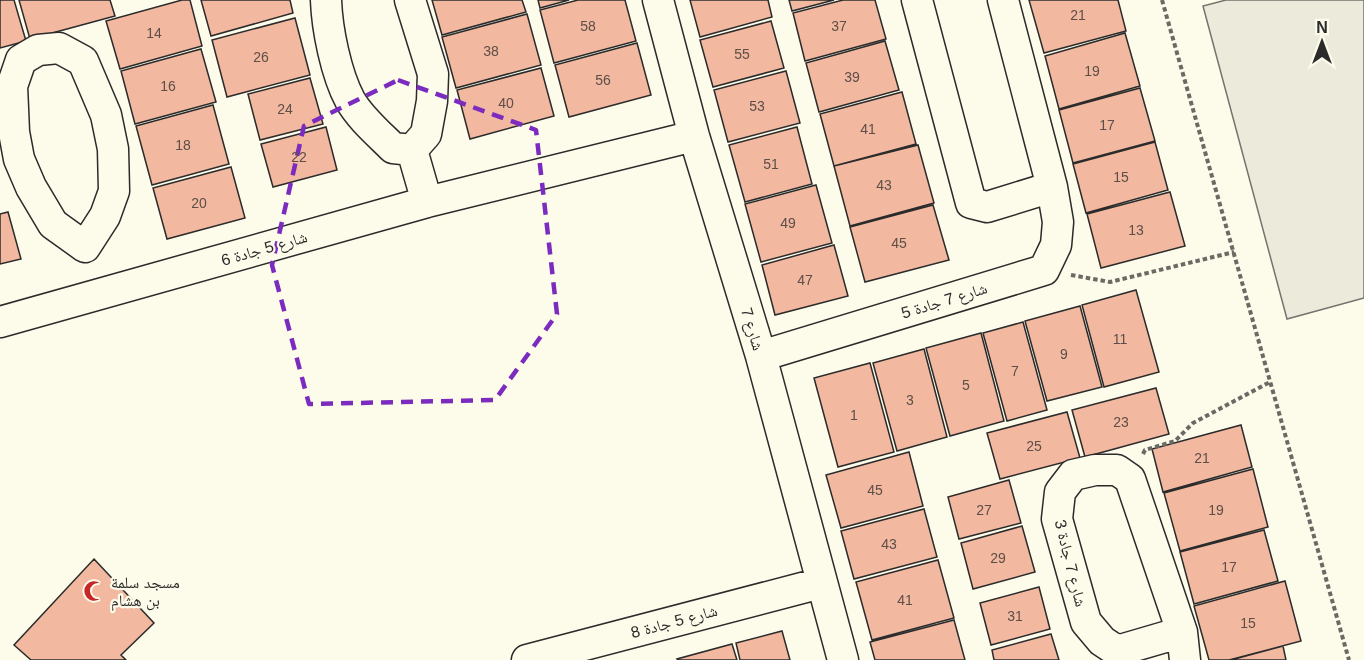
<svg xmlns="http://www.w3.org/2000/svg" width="1364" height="660" font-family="Arial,'Noto Naskh Arabic',sans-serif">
  <rect width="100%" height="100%" fill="#fdfbea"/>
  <path fill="#ecebdb" stroke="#74746e" stroke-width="1.5" d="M1226,0H1364V298L1287,319L1203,6Z"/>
  <path fill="#f2b8a0" stroke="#2b2b2b" stroke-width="1.5" d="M0,0H14L26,41L0,48Z
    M19,0H110L115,16L30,39Z
    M182,0H190L202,46L120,69L106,21Z
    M201,0H290L293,13L211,36Z
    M432,0H522L526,12L442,35Z
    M538,0H569L540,8Z
    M578,0H625L636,41L554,63L540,10Z
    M690,0H768L772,17L700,37Z
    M789,0H834L792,11Z
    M843,0H875L886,39L805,61L793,13Z
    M1029,0H1118L1126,31L1044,53Z
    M527,14L541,65L456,88L442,37Z
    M295,18L310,75L227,97L212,40Z
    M771,21L784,68L713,87L700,40Z
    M1125,33L1140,86L1059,109L1045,56Z
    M885,41L899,90L819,112L806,63Z
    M637,43L651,95L569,117L555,65Z
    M201,49L216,102L135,124L121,71Z
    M541,68L554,116L470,139L457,90Z
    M786,71L800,123L728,142L714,90Z
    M310,78L323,124L260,140L248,94Z
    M1140,88L1155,141L1073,163L1059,110Z
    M902,92L916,144L834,166L820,114Z
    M213,105L229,164L152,185L136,126Z
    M326,127L337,170L273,187L261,144Z
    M797,127L812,184L745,202L729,145Z
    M1155,142L1168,190L1086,213L1073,164Z
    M918,145L934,203L850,226L834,166Z
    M231,167L245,218L167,239L153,188Z
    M816,185L832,243L761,262L745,204Z
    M1170,192L1185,246L1101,268L1087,214Z
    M933,205L949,260L865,282L850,227Z
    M8,212L21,259L0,264V214Z
    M834,245L848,296L775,315L762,265Z
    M1136,290L1159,372L1104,387L1082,305Z
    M1080,306L1102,387L1047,401L1025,321Z
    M1023,322L1047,410L1007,421L983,333Z
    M981,333L1004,421L950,436L926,348Z
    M924,349L947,437L897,451L873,363Z
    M870,363L894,452L838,467L814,378Z
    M1156,388L1169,434L1085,457L1072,410Z
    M1067,412L1080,458L1000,479L987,433Z
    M1241,425L1252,467L1163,492L1152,449Z
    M909,452L923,506L841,528L826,475Z
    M1253,469L1268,527L1180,551L1164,493Z
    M1009,480L1021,523L959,539L948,497Z
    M924,509L937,557L854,579L841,531Z
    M1022,526L1035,572L973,589L961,543Z
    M1264,530L1278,581L1194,604L1180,552Z
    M94,559L154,623L121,655L126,660H31L14,645Z
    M938,560L954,618L872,640L856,582Z
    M1285,581L1301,641L1229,660H1209L1194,606Z
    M1039,587L1050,629L991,645L980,603Z
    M954,620L965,660H875L870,642Z
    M782,631L790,660H740L736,643Z
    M1051,634L1059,660H994L992,650Z
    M732,644L737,660H678L677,659Z
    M1283,646L1286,660H1231Z"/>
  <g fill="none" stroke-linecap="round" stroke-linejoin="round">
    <g stroke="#2b2b2b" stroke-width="33">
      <path id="minor" d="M326,0C327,29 336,74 350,100C360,118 379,134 393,148L412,150L426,134L432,101L433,74L410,0
        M658,0L694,136L761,356L843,660
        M917,0L971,203L987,207L1052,187
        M59,48L83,61L106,115L113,149L114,191L105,216L85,247L53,224L31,187L19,159L14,132L12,86L21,60L38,50Z
        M412,150L427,202
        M0,322L427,202L694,136
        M761,356L1044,270L1056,245L1058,222L1052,187L1003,0
        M1182,632L1117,651L1102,641L1086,622L1057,519L1060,492L1073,475L1095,470H1117L1130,479L1182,632L1185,660
        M527,660L821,583"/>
    </g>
    <path stroke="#6a6964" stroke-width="4" stroke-dasharray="4.5 3" stroke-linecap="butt" d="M1162,0L1349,660
      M1071,275L1110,282L1234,252
      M1143,454L1145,450L1175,441L1193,423L1270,382"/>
    <use href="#minor" stroke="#fdfbea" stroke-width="30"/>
  </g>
  <path fill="none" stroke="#7b2cbf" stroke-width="4.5" stroke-dasharray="12 8" stroke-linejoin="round" d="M398,80L536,130L557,314L495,400L309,404L272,265L304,126Z"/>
  <defs>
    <g id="mosque-bare" transform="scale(1.62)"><path d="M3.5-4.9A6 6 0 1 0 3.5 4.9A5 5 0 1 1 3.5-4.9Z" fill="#c62828" stroke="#fdfbea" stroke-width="2.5" paint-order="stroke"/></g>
  </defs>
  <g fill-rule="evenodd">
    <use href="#mosque-bare" x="94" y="591"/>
  </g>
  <g text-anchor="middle" stroke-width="4.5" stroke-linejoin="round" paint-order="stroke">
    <g font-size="14" fill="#5d4e48">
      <text x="1078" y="20">21</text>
      <text x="588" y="31">58</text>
      <text x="839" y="31">37</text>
      <text x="154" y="38">14</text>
      <text x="491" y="56">38</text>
      <text x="742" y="59">55</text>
      <text x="261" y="62">26</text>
      <text x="1092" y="76">19</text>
      <text x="852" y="82">39</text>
      <text x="603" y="85">56</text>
      <text x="168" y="91">16</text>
      <text x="506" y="108">40</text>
      <text x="757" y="111">53</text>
      <text x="285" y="114">24</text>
      <text x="1107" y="130">17</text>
      <text x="868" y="134">41</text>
      <text x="183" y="150">18</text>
      <text x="299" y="162">22</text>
      <text x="771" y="169">51</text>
      <text x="1121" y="182">15</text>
      <text x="884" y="190">43</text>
      <text x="199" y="208">20</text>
      <text x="788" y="228">49</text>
      <text x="1136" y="235">13</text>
      <text x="899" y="248">45</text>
      <text x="805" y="285">47</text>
      <text x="1120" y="344">11</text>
      <text x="1064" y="359">9</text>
      <text x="1015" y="376">7</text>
      <text x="966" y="390">5</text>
      <text x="910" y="405">3</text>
      <text x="854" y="420">1</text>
      <text x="1121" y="427">23</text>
      <text x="1034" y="451">25</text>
      <text x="1202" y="463">21</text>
      <text x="875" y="495">45</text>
      <text x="984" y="515">27</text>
      <text x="1216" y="515">19</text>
      <text x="889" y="549">43</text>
      <text x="998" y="563">29</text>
      <text x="1229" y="572">17</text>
      <text x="905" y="605">41</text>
      <text x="1015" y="621">31</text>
      <text x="1248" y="628">15</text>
    </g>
    <g font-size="16" fill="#2b2b2b" stroke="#fdfbea">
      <text transform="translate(264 248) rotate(-16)" y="6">شارع 5 جادة 6</text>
      <text transform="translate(944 300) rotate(-17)" y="6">شارع 7 جادة 5</text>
      <text transform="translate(753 329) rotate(73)" y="6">شارع 7</text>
      <text transform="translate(1071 563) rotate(76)" y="6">شارع 7 جادة 3</text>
      <text transform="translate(674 621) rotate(-15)" y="6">شارع 5 جادة 8</text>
    </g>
    <g font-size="16" fill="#2b2b2b" stroke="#fdfbea" text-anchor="start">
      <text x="111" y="588">مسجد سلمة<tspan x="111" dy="18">بن هشام</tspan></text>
    </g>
  </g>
  <g transform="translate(1322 42)" stroke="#fdfbea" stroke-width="4.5" paint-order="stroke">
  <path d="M0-4.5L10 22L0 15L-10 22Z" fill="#2b2b2b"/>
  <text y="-9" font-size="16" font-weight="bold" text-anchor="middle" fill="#2b2b2b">N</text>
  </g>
</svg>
